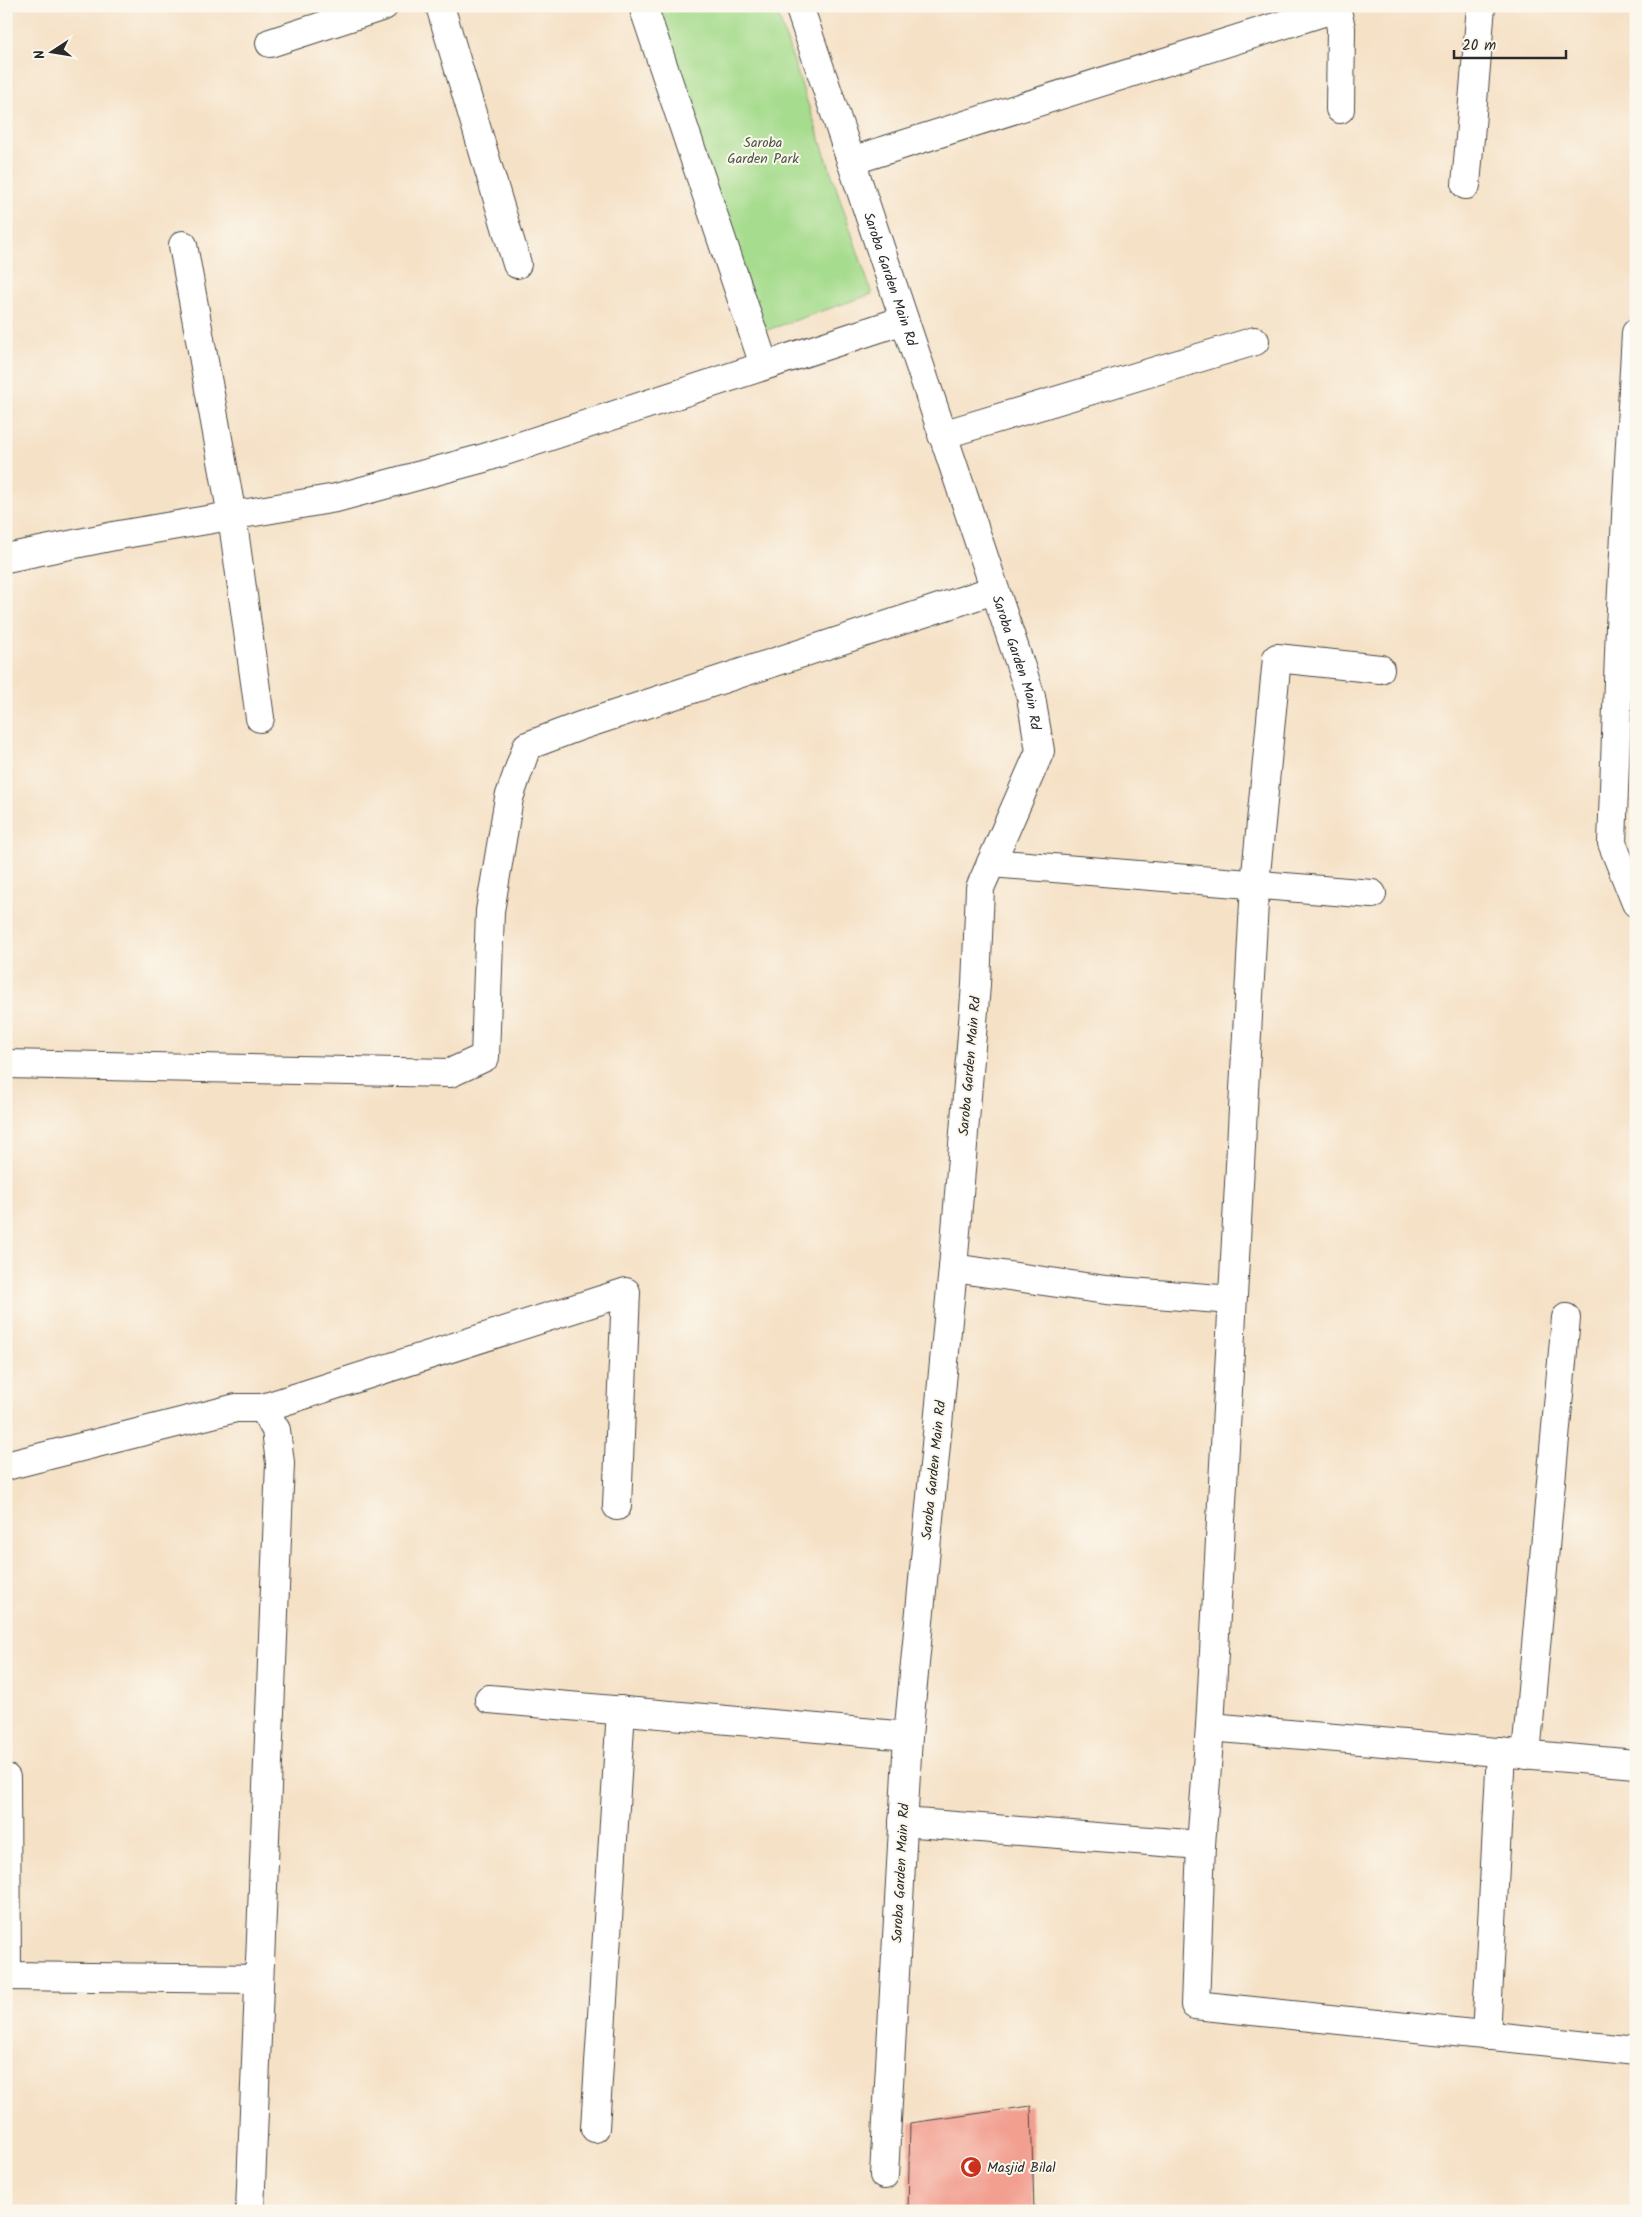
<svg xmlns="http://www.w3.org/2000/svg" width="1642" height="2217" font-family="Kalam,sans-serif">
  <rect width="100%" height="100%" fill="#fbf7ec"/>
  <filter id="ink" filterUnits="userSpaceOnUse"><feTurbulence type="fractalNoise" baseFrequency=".02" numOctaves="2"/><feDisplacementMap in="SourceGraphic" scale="10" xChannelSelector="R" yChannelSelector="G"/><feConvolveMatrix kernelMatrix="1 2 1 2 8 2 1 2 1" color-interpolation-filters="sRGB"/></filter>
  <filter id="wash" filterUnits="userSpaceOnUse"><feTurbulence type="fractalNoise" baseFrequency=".0096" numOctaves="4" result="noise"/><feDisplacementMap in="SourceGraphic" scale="20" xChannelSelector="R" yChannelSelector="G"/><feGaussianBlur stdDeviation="1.12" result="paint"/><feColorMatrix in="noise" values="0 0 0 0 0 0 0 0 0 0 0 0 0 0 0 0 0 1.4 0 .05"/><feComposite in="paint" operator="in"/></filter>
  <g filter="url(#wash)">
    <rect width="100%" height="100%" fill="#f5e1c6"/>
    <path fill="#a6dc8d" stroke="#68845c" d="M654,6H775L872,294L764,331Z"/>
    <g id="blocks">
      <path fill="#f29f90" d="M1031,2106L1034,2211H908L910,2123Z"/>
    </g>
  </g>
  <g filter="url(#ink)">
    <use href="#blocks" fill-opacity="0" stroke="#494642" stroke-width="1"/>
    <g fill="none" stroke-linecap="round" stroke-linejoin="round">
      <g stroke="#494642" stroke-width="30">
        <g id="minor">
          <path d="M440,6L517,264"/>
          <path d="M643,6L764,365"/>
          <path id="s1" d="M799,6L1031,697L1040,751L980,888L976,985L953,1268L908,1736L884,2175"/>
          <path d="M1336,6L1341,28L1340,109"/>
          <path d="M270,43L384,6"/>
          <path d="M851,161L1336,8"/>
          <path d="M1466,185L1481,6"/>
          <path d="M183,245L232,516L260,718"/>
          <path d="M942,435L1255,341"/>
          <path d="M6,558L119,535L336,498L484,458L904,320"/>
          <path d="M1380,669L1277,658L1255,884L1210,1727L1201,1845L1195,2005L1636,2051"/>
          <path d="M991,863L1372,894"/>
          <path d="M6,1064L450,1073L485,1057L490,911L509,798L527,746L580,726L994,590"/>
          <path d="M953,1268L1106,1290L1232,1300"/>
          <path d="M6,1466L236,1408H263L626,1292L617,1506"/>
          <path d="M489,1699L908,1736"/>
          <path d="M1210,1727L1636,1764"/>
          <path d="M1526,1755L1566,1318"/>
          <path d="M6,1778L7,1976"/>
          <path d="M903,1822L1201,1845"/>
          <path d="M6,1976L259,1979"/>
          <path d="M1486,2036L1501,1752"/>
          <path d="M595,2128L621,1710"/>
          <path d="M250,2211L280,1463L276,1430L263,1408"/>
        </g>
      </g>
      <g stroke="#494642" stroke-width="30">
        <path id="major" d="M1636,333L1620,627L1612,843L1636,903"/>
      </g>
      <use href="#minor" stroke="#fff" stroke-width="28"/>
      <use href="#major" stroke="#fff" stroke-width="28"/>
    </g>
  </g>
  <defs>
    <g id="mosque-disc" transform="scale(1.125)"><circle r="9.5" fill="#c8321e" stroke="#fbf7ec"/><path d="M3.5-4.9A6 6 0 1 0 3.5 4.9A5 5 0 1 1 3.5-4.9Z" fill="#fff"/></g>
  </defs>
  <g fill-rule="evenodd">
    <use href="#mosque-disc" x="971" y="2167"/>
  </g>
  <g text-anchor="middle" stroke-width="4" stroke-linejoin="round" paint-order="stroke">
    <g font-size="14" fill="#4a5744" stroke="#fbf7ec">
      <text x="763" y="147">Saroba<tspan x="763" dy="16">Garden Park</tspan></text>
    </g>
    <g font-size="14" fill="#2b2b2b" stroke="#fbf7ec">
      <text dy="5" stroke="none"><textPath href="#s1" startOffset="288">Saroba Garden Main Rd</textPath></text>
      <text dy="5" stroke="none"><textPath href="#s1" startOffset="692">Saroba Garden Main Rd</textPath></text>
      <text transform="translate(969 1066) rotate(-85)" y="5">Saroba Garden Main Rd</text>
      <text transform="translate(933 1470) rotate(-84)" y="5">Saroba Garden Main Rd</text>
      <text transform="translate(900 1873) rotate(-87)" y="5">Saroba Garden Main Rd</text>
    </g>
    <g font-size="14" fill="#2b2b2b" stroke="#fbf7ec" text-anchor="start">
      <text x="987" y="2172">Masjid Bilal</text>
    </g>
  </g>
  <rect width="1642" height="2217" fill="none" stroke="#fbf7ec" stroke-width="25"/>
  <g transform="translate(52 52) rotate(258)" stroke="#fbf7ec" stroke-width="4" paint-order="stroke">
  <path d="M0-4L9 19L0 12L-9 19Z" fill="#2b2b2b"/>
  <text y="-8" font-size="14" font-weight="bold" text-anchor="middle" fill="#2b2b2b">N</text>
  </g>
  <path d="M1454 50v8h112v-8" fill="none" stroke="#2b2b2b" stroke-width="2.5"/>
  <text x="1462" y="50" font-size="15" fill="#2b2b2b" stroke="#fbf7ec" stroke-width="4" paint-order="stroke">20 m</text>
</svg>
